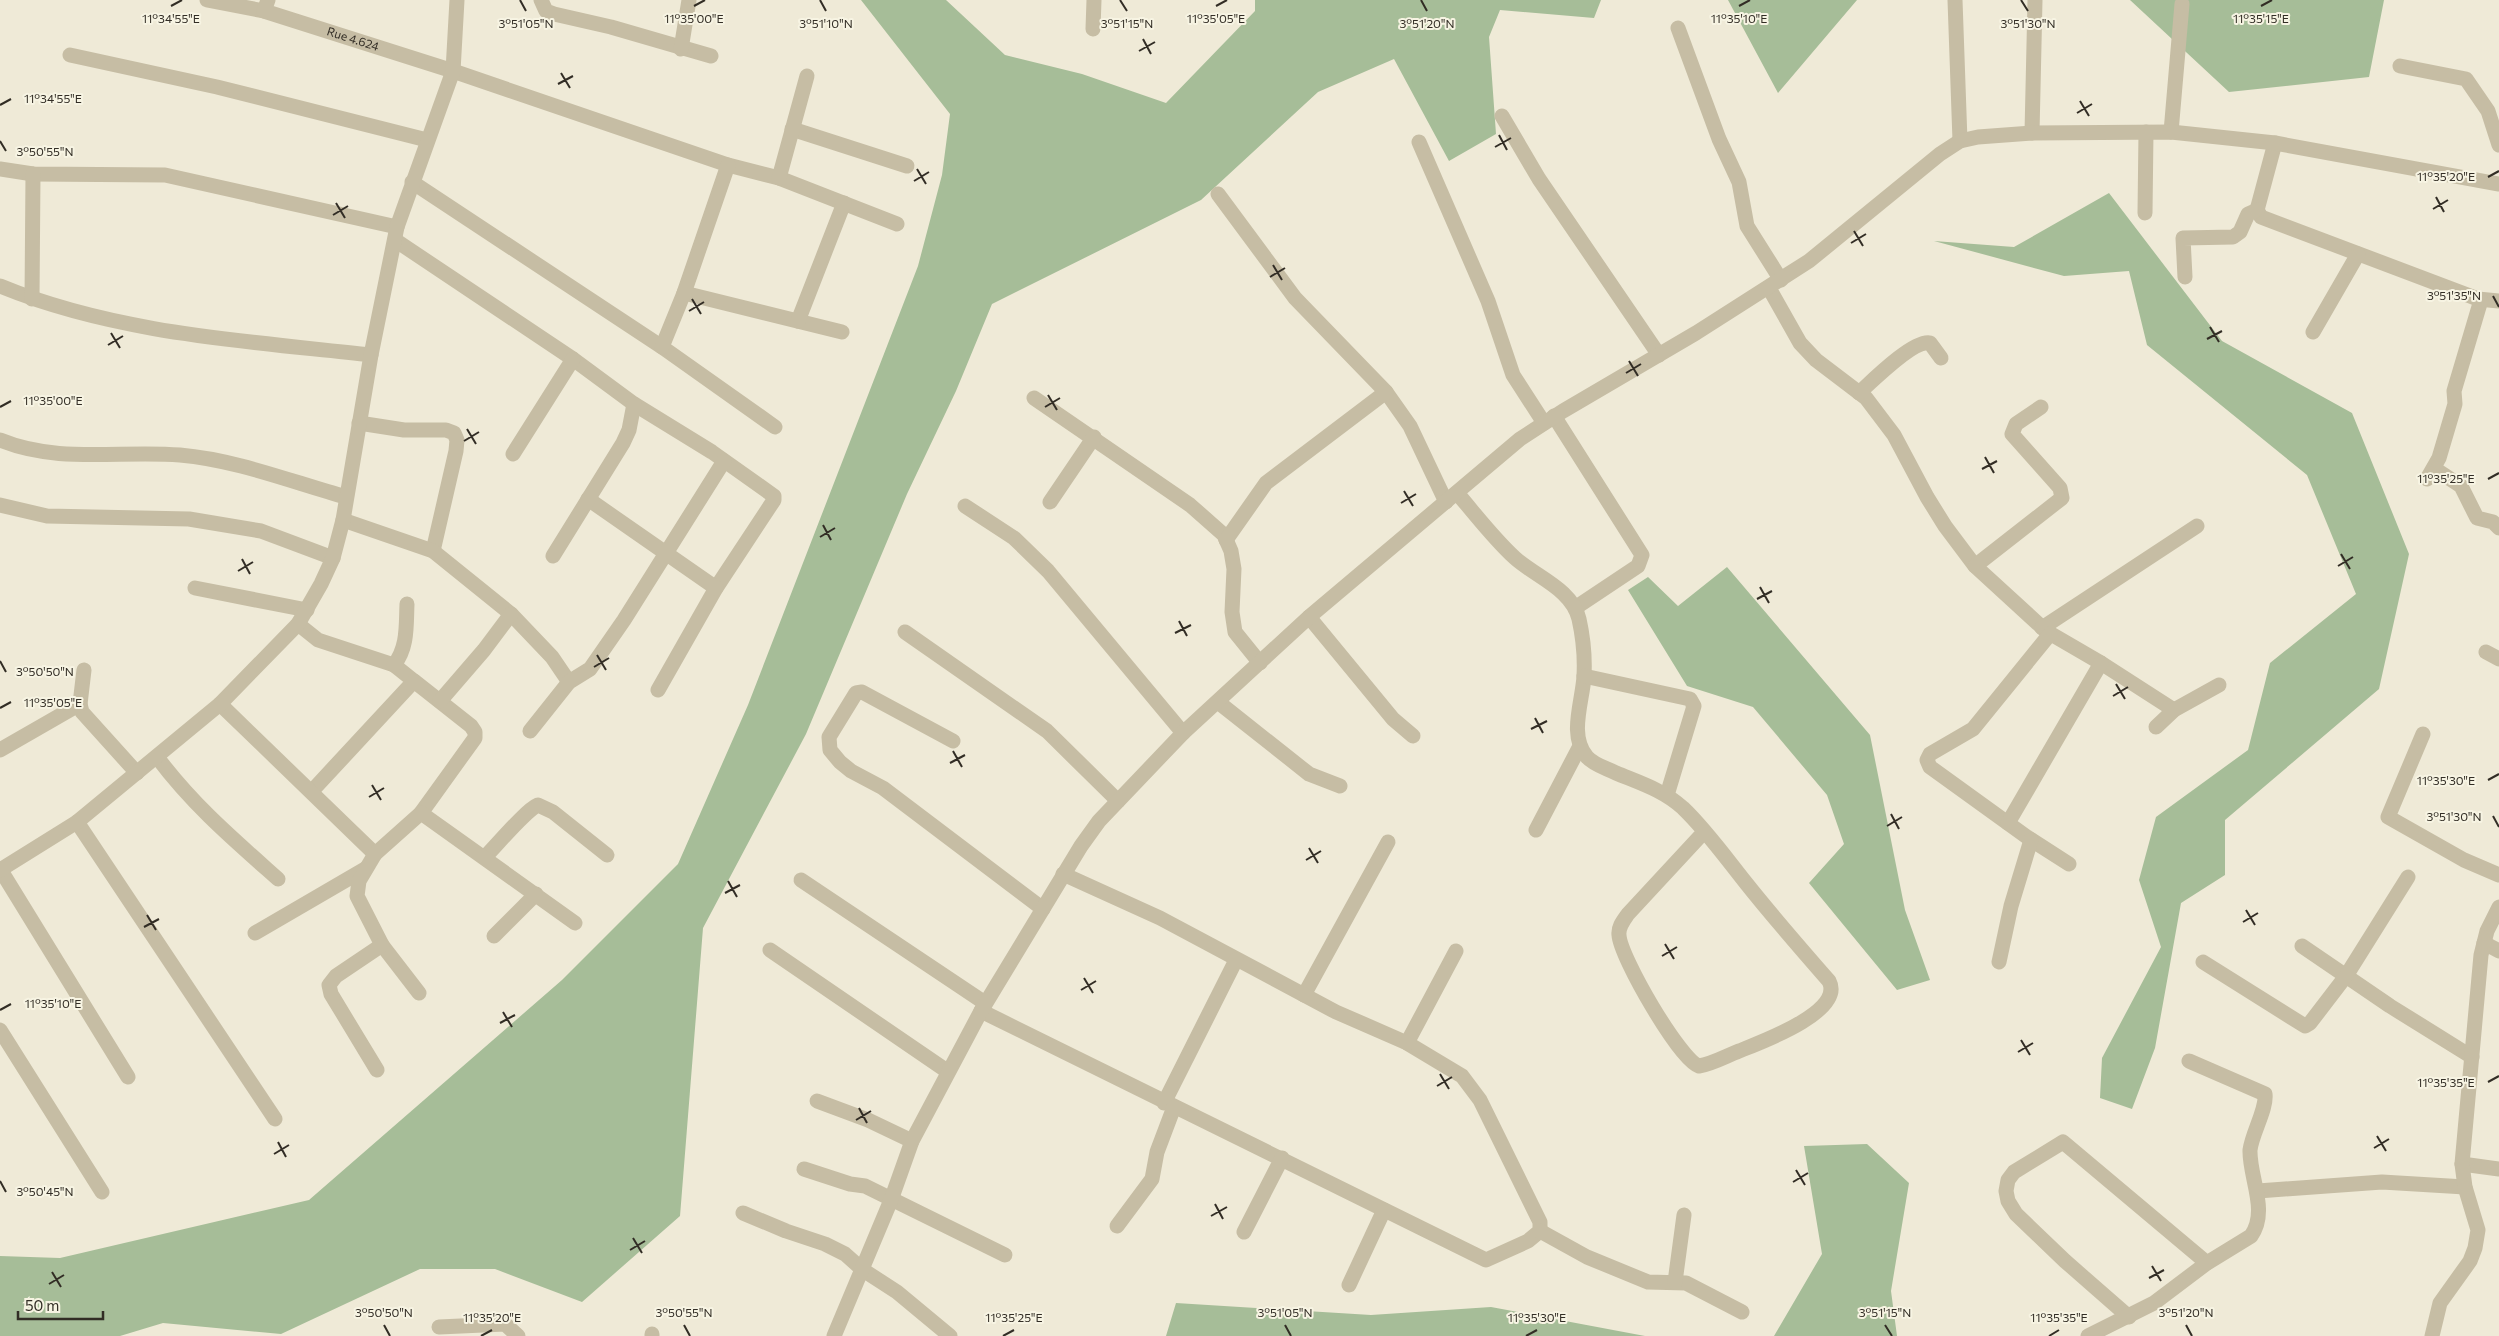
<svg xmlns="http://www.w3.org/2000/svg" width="2499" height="1336" font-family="Commissioner,sans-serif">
  <rect width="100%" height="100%" fill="#efead7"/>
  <path fill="#a6bd98" d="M861,0H946L1005,55L1082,74L1166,103L1255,11V0H1601L1594,18L1500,10L1489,37L1496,134L1449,161L1394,59L1318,92L1201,200L992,304L956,391L907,494L806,734L703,928L680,1216L582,1302L495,1269H420L281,1334L163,1323L120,1336H0V1256L60,1258L309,1200L562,980L678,864L748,705L918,266L942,175L950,114Z
    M1728,0H1857L1778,93Z
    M2130,0H2384L2369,77L2229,92Z
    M2109,193L2222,341L2352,413L2409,554L2379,689L2225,820V875L2181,903L2155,1048L2132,1109L2100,1098L2102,1058L2161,947L2139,880L2156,817L2248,750L2270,663L2356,594L2307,475L2147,345L2129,271L2064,276L1934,241L2014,247Z
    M1727,567L1870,735L1905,910L1930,980L1897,990L1809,883L1844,844L1827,795L1753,707L1687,686L1628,590L1648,577L1678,606Z
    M1867,1144L1909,1183L1891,1291L1897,1336H1774L1822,1254L1804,1146Z
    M1176,1303L1371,1315L1491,1307L1645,1336H1166Z"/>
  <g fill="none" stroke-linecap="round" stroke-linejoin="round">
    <g stroke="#c6bda4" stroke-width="15">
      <path d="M207,0L264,11"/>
      <path id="s1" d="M268,0L264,11L453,71L728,165L779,178L897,224"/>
      <path d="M541,0L546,11L554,14L611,27L711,56"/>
      <path d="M1955,0L1960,141"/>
      <path d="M1678,28L1719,139L1739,182L1747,226L1781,280"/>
      <path d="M1093,29L1094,0"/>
      <path d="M681,49L689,0"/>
      <path d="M70,55L217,87L427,140"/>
      <path d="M2400,66L2466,79L2488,111L2499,145"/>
      <path d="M1502,116L1539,179L1659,355"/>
      <path d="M792,129L907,166"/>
      <path d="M2171,132L2182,4"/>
      <path d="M2032,133L2035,0"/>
      <path d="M1419,142L1488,301L1513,375L1544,423"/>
      <path d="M2275,143L2257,210L2261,217L2478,299L2499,301"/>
      <path d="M0,169L33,174L165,175L397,227"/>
      <path d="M779,178L807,76"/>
      <path d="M412,182L662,347L775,427"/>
      <path d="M1218,194L1295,298L1386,392L1410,426L1446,502"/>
      <path d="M2145,213L2146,132"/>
      <path d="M395,240L573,359L634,404L712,452L774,496V500L716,588L658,690"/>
      <path d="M2185,277L2183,238L2233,237L2240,232L2248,214L2257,210"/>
      <path d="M0,286C116,334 247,341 371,355"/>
      <path d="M1769,288L1800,343L1816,360L1866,398L1894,435L1927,497L1945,526L1975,566L2046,631L2101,663L2174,710"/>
      <path d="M684,293L842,332"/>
      <path d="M32,299L33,174"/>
      <path d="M798,321L844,203"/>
      <path d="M2313,332L2358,254"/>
      <path d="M662,347L684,293L728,165"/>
      <path d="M1859,393C1871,382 1914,339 1930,343L1941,358"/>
      <path d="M1034,398L1190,505L1224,535L1231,551L1234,569L1232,612L1235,632L1260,663"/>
      <path d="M1554,416L1642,555L1638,566L1575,608"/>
      <path d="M359,423L404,430H446L454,433L457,440L456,451L433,551"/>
      <path d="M0,440C58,464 120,450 180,455C237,460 292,482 346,497"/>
      <path d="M513,454L573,359"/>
      <path d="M2435,469L2461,486L2477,518L2493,522L2499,528"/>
      <path d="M2427,479L2439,458L2455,404L2454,391L2481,300"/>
      <path d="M1457,493C1476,515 1494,539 1515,558C1536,577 1572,589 1579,619C1583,637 1585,657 1584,676C1583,700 1568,736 1587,757C1594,765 1606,768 1616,773C1640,783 1663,790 1683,808C1706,830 1726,858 1746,883C1773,917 1801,949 1829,981C1845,1012 1759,1043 1739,1051C1726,1056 1712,1064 1699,1066C1680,1060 1620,957 1619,935C1618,927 1623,921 1628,914L1704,832"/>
      <path d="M588,499L716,588"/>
      <path d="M1050,502L1094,437"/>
      <path d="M0,505L47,516L189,519L261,531L333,558"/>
      <path d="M965,506L1014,538L1048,571L1183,733"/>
      <path d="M343,520L433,551L511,614L552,657L569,682"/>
      <path d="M1226,540L1266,483L1386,392"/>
      <path d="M553,556L623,443L629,430L634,404"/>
      <path d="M1975,566L2062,498L2060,488L2012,434L2016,424L2041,407"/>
      <path d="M195,588L307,610"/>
      <path d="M1309,617L1393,719L1413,736"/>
      <path d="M298,624L318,640L394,665L414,681L312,791"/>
      <path d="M2042,628L2197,526"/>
      <path d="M905,632L1047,731L1118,801"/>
      <path d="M2050,634L1973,729L1930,754L1927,760L1930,767L2027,837L2069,864"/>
      <path d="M2486,652L2499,659"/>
      <path d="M394,665C408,647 406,626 407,604"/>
      <path d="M84,670L80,704L82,712L137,773"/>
      <path d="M1584,676L1690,699L1694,706L1667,795"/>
      <path d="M414,681L471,726L475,732V738L421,813"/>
      <path d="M440,701L484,650L511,614"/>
      <path d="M1218,702L1309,774L1340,786"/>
      <path d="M220,704L375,854"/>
      <path d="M2156,727L2174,710L2219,685"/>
      <path d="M530,731L569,682L590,669L624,620L724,461"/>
      <path d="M2423,734L2388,817L2464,860L2499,875"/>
      <path d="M953,741L862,692L856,693L829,737L830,750L840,762L851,771L883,788L1043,909"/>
      <path d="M0,750L80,704"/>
      <path d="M157,757C193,805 233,839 278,879"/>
      <path d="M77,822L275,1119"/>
      <path d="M2008,823L2101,663"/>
      <path d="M1536,830L1580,746"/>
      <path d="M485,857C497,845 526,810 538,805L553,812L607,855"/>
      <path d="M0,869L128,1077"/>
      <path d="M0,870L77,822L220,704L298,624L321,584L333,558L343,520L371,355L397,227L453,71L457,0"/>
      <path d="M801,880L985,1003"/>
      <path d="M255,933L365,869"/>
      <path d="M494,936L536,894"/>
      <path d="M2484,943L2499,951"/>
      <path d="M2302,946L2390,1006L2472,1057"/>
      <path d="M770,950L947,1071"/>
      <path d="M1999,962L2011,906L2031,840"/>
      <path d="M2203,962L2305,1026L2310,1023L2346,976L2408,877"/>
      <path d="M419,993L382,945L357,896L359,881L375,854L421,813L575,923"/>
      <path d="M1304,995L1388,842"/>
      <path d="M981,1011L1486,1260L1528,1241L1540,1231V1222L1480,1100L1462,1076L1407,1043L1336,1012L1160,918L1063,874"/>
      <path d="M0,1030L102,1192"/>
      <path d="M1407,1043L1456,951"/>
      <path d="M377,1070L331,994L329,985L336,976L382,945"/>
      <path d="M817,1101L868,1120L912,1141"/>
      <path d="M1164,1103L1236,960"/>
      <path d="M2462,1164L2499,1169"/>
      <path d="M804,1169L850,1184L865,1186L1005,1255"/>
      <path d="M2258,1191L2382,1182L2465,1187"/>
      <path d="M743,1213L786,1231L825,1244L845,1254L863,1270L897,1292L950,1336"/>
      <path d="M1117,1226L1152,1179L1157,1152L1174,1107"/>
      <path d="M1540,1231L1587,1257L1648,1282L1686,1283L1742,1312"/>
      <path d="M1244,1232L1282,1158"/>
      <path d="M1675,1282L1684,1215"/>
      <path d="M1349,1285L1384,1210"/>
      <path d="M2129,1317L2065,1261L2016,1214L2008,1201L2006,1191L2008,1180L2014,1172L2063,1142L2207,1263"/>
      <path d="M439,1327L505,1324L518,1336"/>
      <path d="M652,1334V1336"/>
      <path d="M834,1336L891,1200L912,1141L981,1011L1081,846L1099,821L1183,733L1309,617L1520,439L1563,411L1696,333L1809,261L1940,154L1960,141L1978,137L2032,133L2171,132L2275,143L2499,184"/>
      <path d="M2088,1336L2154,1303L2207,1263L2251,1236C2269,1211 2249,1177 2250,1150C2252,1133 2267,1109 2265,1094L2189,1061"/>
      <path d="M2432,1336L2440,1303L2470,1261L2475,1248L2478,1230L2465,1187L2462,1164L2481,955L2487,931L2499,907"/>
    </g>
  </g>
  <path fill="none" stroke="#322d25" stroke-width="2" d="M520,0L526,11M820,0L826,11M1120,0L1127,11M1421,0L1427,11M2021,0L2028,11M171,6L182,0M694,6L705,0M1216,6L1227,0M1739,6L1750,0M2261,6L2272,0M1143,39L1151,54M1139,51L1155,42M561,73L570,88M558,84L573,76M2080,101L2089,116M0,105L11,99M2077,113L2092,104M1499,135L1507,150M0,141L6,151M1495,147L1511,138M917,169L926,184M2488,177L2499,171M914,181L929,172M2436,197L2444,212M336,203L345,218M2433,209L2448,200M333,215L348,206M1854,231L1863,246M1851,243L1866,234M1273,265L1282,280M1270,277L1285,268M2493,296L2499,307M692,299L701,314M689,311L704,302M2210,327L2219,342M111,333L120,348M2207,339L2222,331M108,345L123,336M1629,361L1638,376M1626,373L1641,364M1048,395L1057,410M0,407L11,401M1045,407L1060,398M467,429L476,444M464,441L479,432M1985,457L1994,473M1982,469L1997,461M2488,479L2499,473M1404,491L1413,506M1401,503L1416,494M823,525L831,540M820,537L835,528M2341,554L2350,569M242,559L250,574M2338,566L2353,557M238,571L253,562M1760,587L1769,603M1757,599L1772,591M1179,621L1187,636M1175,633L1191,625M597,655L606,670M0,661L6,672M594,667L609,658M2116,684L2125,699M2113,696L2128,687M0,708L11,702M1535,718L1543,733M1531,729L1547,721M953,751L962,767M950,763L965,755M2488,780L2499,774M372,785L381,800M369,797L384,788M1891,814L1899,829M2493,816L2499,827M1887,826L1902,817M1309,848L1318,863M1306,860L1321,851M728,881L737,897M725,893L740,885M2246,910L2255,925M147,915L156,930M2243,922L2258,913M144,927L159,919M1665,944L1674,959M1662,956L1677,947M1084,978L1093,993M1081,990L1096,981M0,1010L11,1004M503,1012L512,1027M500,1023L515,1015M2021,1040L2030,1055M2018,1052L2033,1043M1440,1074L1449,1089M2488,1082L2499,1076M1437,1086L1452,1077M859,1108L867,1123M856,1120L871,1111M2377,1136L2386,1151M278,1142L286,1157M2374,1148L2389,1139M274,1154L289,1145M1796,1170L1805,1185M0,1181L6,1192M1793,1182L1808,1173M1215,1204L1223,1219M1211,1216L1227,1207M633,1238L642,1253M630,1250L645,1241M2152,1266L2161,1281M52,1272L61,1287M2149,1278L2164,1270M49,1284L64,1275M384,1325L390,1336M684,1325L690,1336M1285,1325L1291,1336M1885,1325L1892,1336M2186,1325L2192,1336M481,1336L492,1330M1003,1336L1014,1330M1526,1336L1537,1330M2049,1336L2059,1330"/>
  <g text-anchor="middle" stroke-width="4" stroke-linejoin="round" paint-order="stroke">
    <g font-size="12" fill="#322d25" stroke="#f7f4e3">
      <text dy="4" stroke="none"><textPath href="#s1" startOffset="105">Rue 4.624</textPath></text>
    </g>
  </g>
  <g font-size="12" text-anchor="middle" fill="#322d25" stroke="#f7f4e3" stroke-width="4" stroke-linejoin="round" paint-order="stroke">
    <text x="1216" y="23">11°35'05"E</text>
    <text x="1739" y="23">11°35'10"E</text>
    <text x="2261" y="23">11°35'15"E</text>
    <text x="171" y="23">11°34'55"E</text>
    <text x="694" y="23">11°35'00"E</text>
    <text x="526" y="28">3°51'05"N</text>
    <text x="826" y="28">3°51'10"N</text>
    <text x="1127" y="28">3°51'15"N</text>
    <text x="1427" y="28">3°51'20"N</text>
    <text x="2028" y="28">3°51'30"N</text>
    <text x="53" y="103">11°34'55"E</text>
    <text x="45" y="156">3°50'55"N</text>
    <text x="2446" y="181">11°35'20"E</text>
    <text x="2454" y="300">3°51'35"N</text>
    <text x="53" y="405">11°35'00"E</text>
    <text x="2446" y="483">11°35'25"E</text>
    <text x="45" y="676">3°50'50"N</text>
    <text x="53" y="707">11°35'05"E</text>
    <text x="2446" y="785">11°35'30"E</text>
    <text x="2454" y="821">3°51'30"N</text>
    <text x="53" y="1008">11°35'10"E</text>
    <text x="2446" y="1087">11°35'35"E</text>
    <text x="45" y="1196">3°50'45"N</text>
    <text x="384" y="1317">3°50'50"N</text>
    <text x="684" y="1317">3°50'55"N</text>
    <text x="1285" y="1317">3°51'05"N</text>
    <text x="1885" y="1317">3°51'15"N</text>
    <text x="2186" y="1317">3°51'20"N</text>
    <text x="492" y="1322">11°35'20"E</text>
    <text x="1014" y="1322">11°35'25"E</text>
    <text x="1537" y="1322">11°35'30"E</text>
    <text x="2059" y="1322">11°35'35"E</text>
  </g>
  <path d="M18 1311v8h85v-8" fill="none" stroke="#322d25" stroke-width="2.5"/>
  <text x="25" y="1311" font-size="15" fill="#322d25" stroke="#f7f4e3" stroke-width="4" paint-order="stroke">50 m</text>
</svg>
